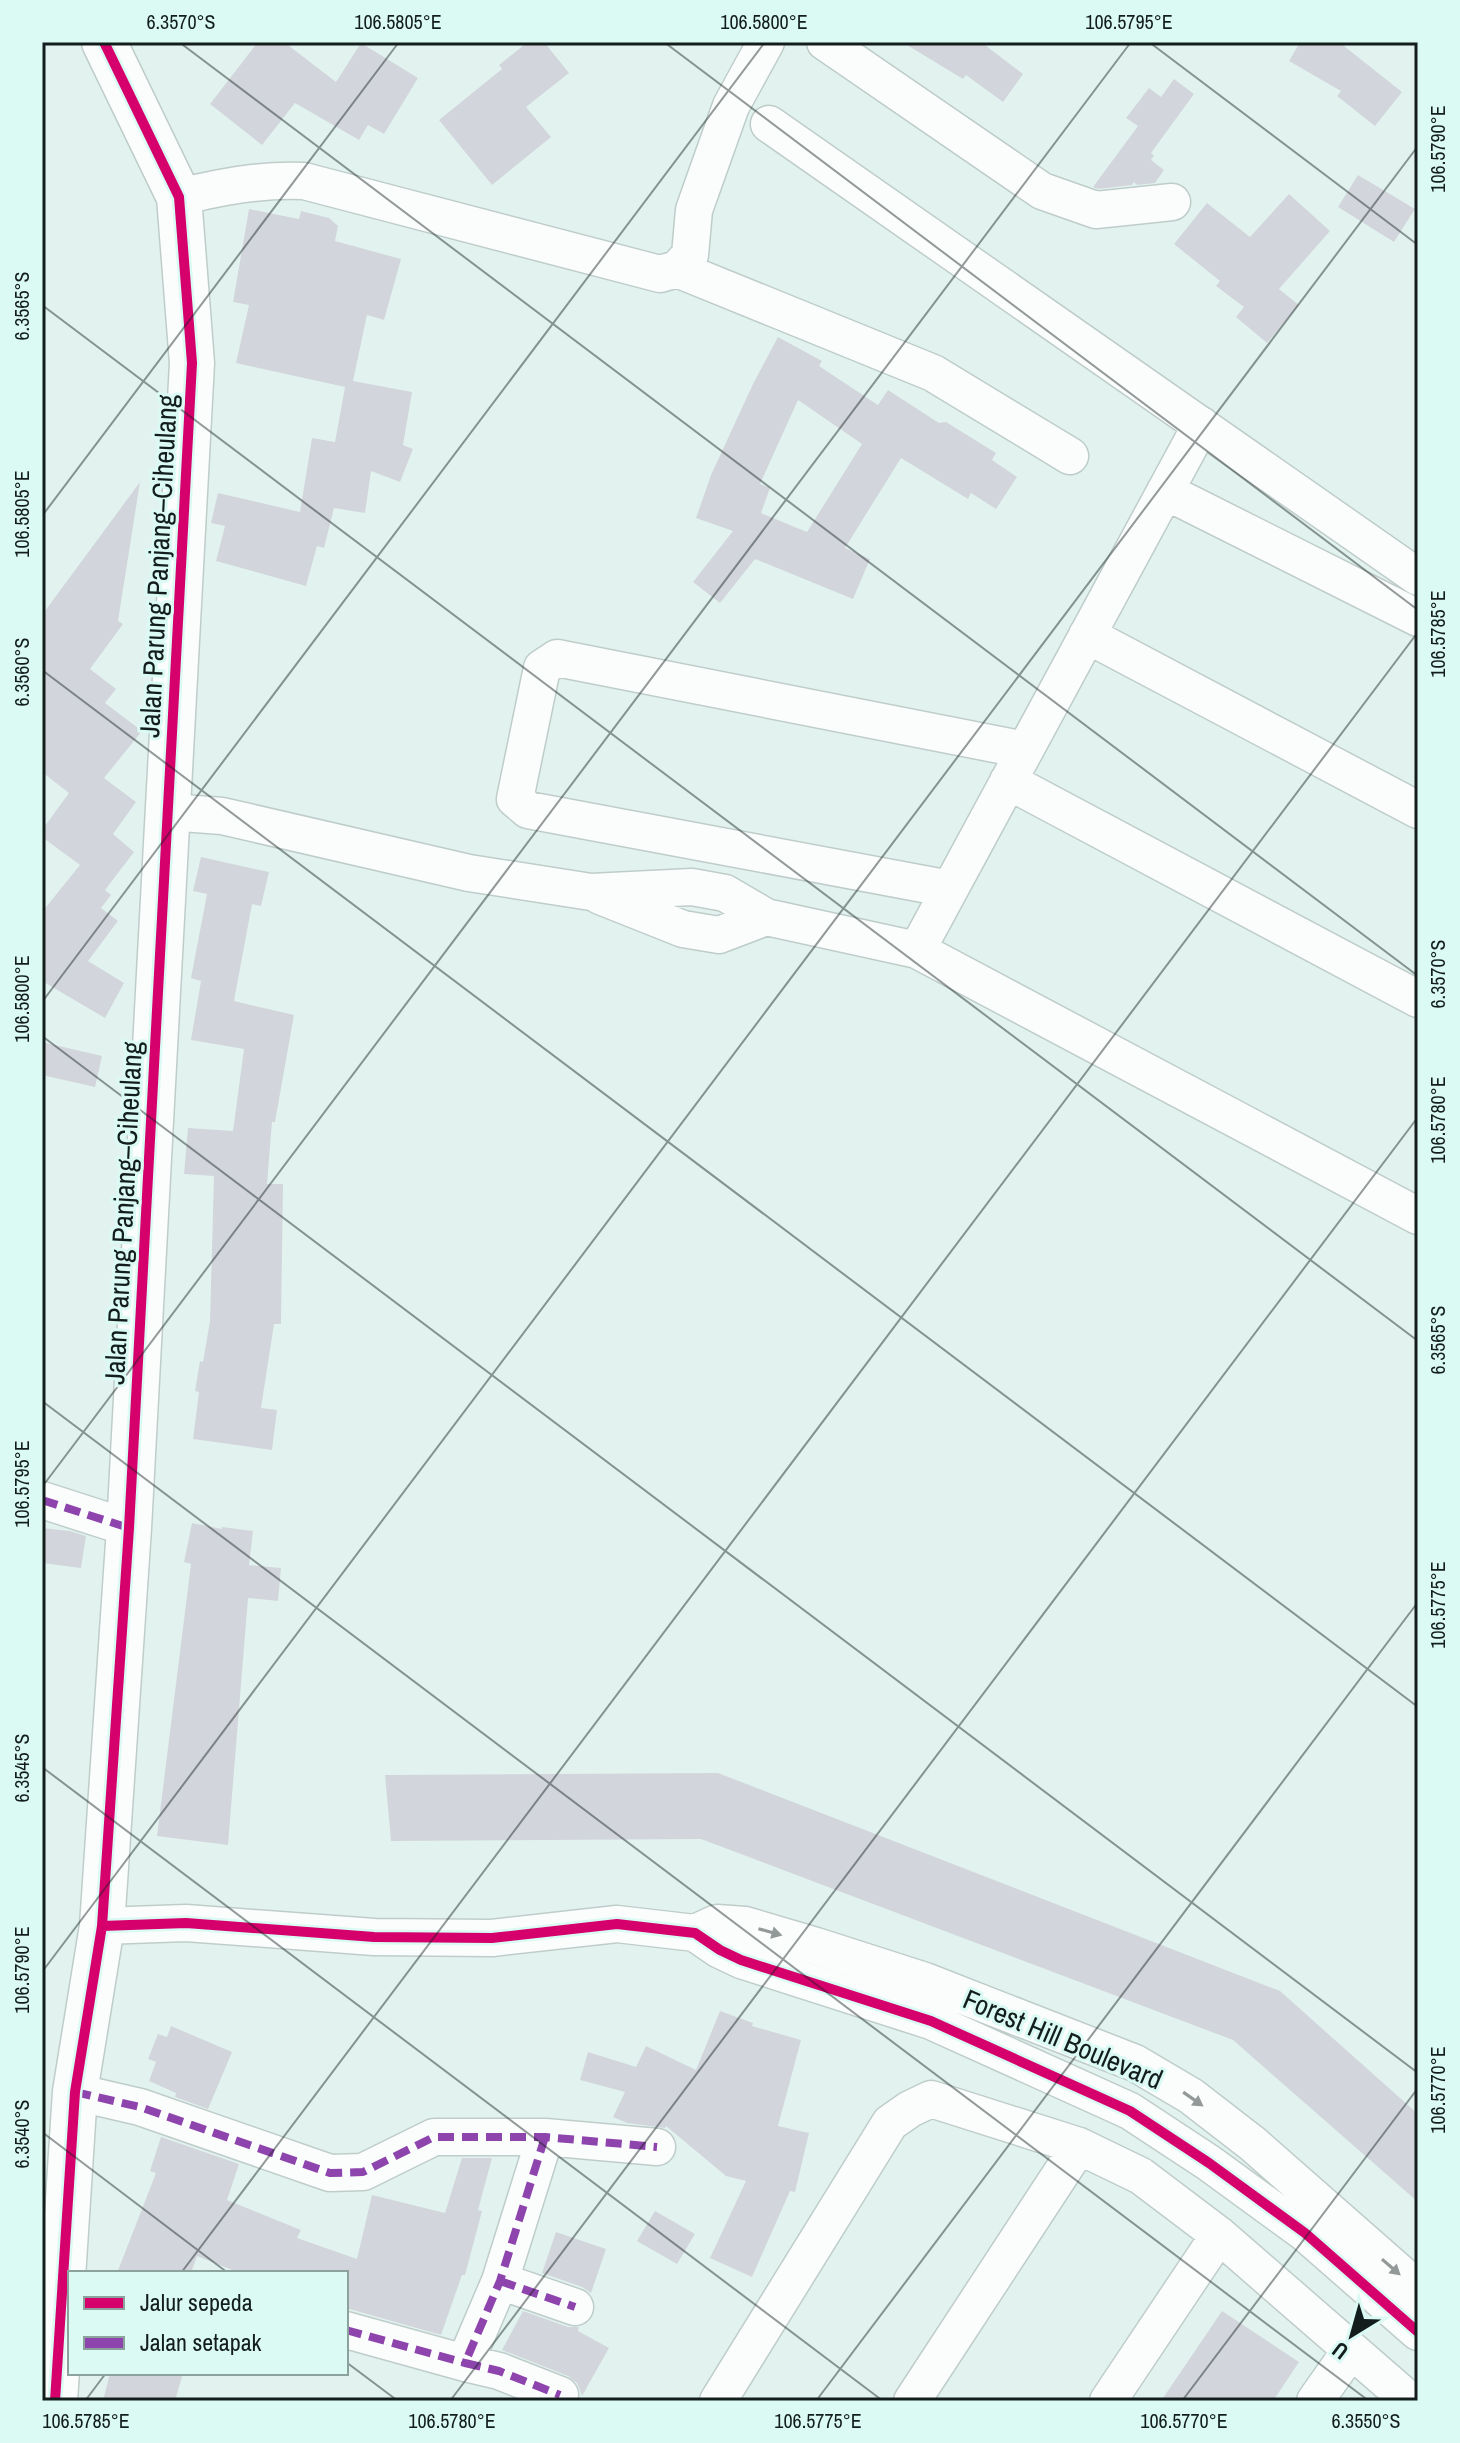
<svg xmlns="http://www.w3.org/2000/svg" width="1460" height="2443" font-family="'Archivo Narrow',sans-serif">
  <rect width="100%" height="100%" fill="#e2f3ef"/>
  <path fill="#d2d6dc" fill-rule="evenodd" d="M258,42H284L336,82L361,43L418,78L384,134L368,125L359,140L295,103L262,145L210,104Z
    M528,42H544L569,73L526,107L551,137L492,185L439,120L502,69L499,65Z
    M902,42H981L1023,74L1003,102L966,75L963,79Z
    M1300,42H1339L1402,92L1375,126L1337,96L1341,91L1289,61Z
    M1174,79L1194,94L1151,153L1154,156L1151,160L1164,170L1155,183L1137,185L1134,182L1132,185L1098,189L1093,187L1138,126L1126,118L1149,88L1161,97Z
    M1358,175L1415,209L1394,242L1338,207Z
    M1289,194L1330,231L1279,289L1299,305L1267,343L1236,317L1244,307L1216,286L1220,281L1174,244L1207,203L1250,237Z
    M249,209L299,219L301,211L329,218L338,226L335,241L401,259L384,320L367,315L353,381L412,392L403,445L413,449L400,482L371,471L365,513L334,508L324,548L317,546L306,586L216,561L225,526L211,523L218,493L300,512L312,438L335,442L345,387L236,363L249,305L233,302Z
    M778,337L822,361L819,366L878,405L888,390L939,423L946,422L996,453L992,460L1017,477L996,509L971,493L968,499L901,458L845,548L870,559L853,599L755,559L720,603L693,582L733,531L696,518L711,475L753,384ZM798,400L862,444L807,532L761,513L770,488L760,484Z
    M140,482L118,621L123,624L90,669L116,689L105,703L142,731L104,778L136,802L113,834L134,852L105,890L111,895L101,908L118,921L88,961L124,983L105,1018L42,981V912L80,865L42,837V830L69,793L42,772V615Z
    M201,857L269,872L261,906L252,904L234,1001L294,1015L275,1122H272L267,1184H283L281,1324H274L261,1408L277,1410L272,1450L193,1439L199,1392L195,1391L200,1361L203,1362L210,1321L214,1176L184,1174L188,1128L233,1131L244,1049L191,1040L201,981L191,978L207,894L193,891Z
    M42,1042L102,1056L95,1087L42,1075Z
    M192,1523L222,1529V1527L253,1531L249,1565L281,1568L278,1601L248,1598L228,1845L157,1836L191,1564L184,1562Z
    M42,1528L70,1531L86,1536L81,1568L42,1563Z
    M718,1773L1280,1991L1418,2114V2202L1233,2040L701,1839L391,1841L385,1775Z
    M720,2011L753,2023L752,2026L801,2040L778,2126L809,2133L795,2192L790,2191L752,2277L710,2258L746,2181L726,2176L666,2126L665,2128L627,2123L613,2117L625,2092L580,2080L588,2052L636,2067L646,2046L696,2070Z
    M171,2026L232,2052L208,2109L175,2097L176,2093L149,2081L156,2062L148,2059L158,2034L167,2037Z
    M161,2137L239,2164L227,2200L301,2230L297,2238L357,2259L372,2195L445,2213L462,2158H492L478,2210L482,2211L465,2275H462L441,2335L346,2308V2273H240L197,2256L191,2273H117L156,2173L150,2171Z
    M655,2211L695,2234L677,2264L637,2241Z
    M556,2232L606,2249L591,2293L582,2287L542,2273Z
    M523,2311L568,2327H579L578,2331L609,2348L582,2396L577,2383L568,2376L502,2350Z
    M1222,2311L1299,2362L1273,2401H1161Z
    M110,2373H183L175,2401H103Z"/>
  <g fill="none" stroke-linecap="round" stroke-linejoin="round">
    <g stroke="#bfcdca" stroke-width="39">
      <path id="minor" d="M825,42L1042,191L1096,210L1172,202
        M769,124L1418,577
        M179,197C221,187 260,179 304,181L660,274L677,269L690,255L694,210L731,106L766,42
        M677,269L933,373L1070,456
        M1165,491L1418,618
        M1087,635L1418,810
        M1008,781L1418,999
        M169,812L222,816L469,873L591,892L692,887L725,893L766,917L917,950L1418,1216
        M950,889L528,810L515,799L542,668L557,658L1025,750
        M600,896L683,929L719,935L766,917
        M917,950L1201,425
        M42,1500L129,1528
        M102,1926L186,1923L374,1937L492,1938L617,1924L695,1933L720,1950L741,1960L931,2021L1130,2111L1209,2163L1305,2233L1418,2332
        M695,1933L717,1923L745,1925L816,1946L925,1981L1135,2063L1191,2096L1253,2144L1418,2289
        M75,2092L140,2107L330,2173L363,2172L434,2137H545L657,2147
        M545,2137L500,2281L465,2363L499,2371L560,2395
        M500,2281L575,2307
        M346,2330L465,2363
        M718,2401L890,2123L910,2109L931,2099L1079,2146L1141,2176L1219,2235L1410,2401
        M912,2401L1079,2146
        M1108,2401L1219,2235
        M1315,2401L1351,2350"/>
    </g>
    <g stroke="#bfcdca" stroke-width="47">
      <path id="tertiary" d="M55,2401L75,2092L102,1926L129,1528L192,363L179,197L104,42"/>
    </g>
    <use href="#minor" stroke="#fbfdfd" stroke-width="36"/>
    <use href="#tertiary" stroke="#fbfdfd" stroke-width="44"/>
    <path stroke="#8e44ad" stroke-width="8" stroke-dasharray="16 8" stroke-linecap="butt" d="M42,1500L129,1528
      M75,2092L140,2107L330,2173L363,2172L434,2137H545L657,2147
      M545,2137L500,2281L465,2363L499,2371L560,2395
      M500,2281L575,2307
      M346,2330L465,2363"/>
    <g stroke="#dbfaf3" stroke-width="15">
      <path id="cycleway" d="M102,1926L186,1923L374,1937L492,1938L617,1924L695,1933L720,1950L741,1960L931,2021L1130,2111L1209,2163L1305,2233L1418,2332
        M55,2401L75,2092L102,1926L129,1528L192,363L179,197L104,42"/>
    </g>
    <use href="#cycleway" stroke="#d6006c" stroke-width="10"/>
  </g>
  <defs><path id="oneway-solid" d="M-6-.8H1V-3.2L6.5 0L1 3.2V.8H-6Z" transform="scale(2)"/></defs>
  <g fill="#939998">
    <use href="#oneway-solid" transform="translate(770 1932) rotate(16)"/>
    <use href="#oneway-solid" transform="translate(1193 2099) rotate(35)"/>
    <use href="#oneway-solid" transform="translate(1391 2267) rotate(41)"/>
  </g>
  <path fill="none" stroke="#131e1c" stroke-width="2" stroke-opacity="0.45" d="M179,42L1418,976M664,42L1418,610M1149,42L1418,245M42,305L1418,1341M42,516L399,42M42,670L1418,1707M42,1002L765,42M42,1036L1418,2073M42,1401L1369,2401M42,1487L1131,42M42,1767L883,2401M42,1972L1418,146M42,2132L228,2273M181,2273L1418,632M346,2362L398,2401M85,2401L106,2373M450,2401L1418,1117M816,2401L1418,1602M1182,2401L1418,2088"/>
  <g text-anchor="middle" stroke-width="6" stroke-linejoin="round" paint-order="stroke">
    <g font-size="28" fill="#131e1c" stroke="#dbfaf3">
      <text transform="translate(158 566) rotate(-87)" y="10">Jalan Parung Panjang–Ciheulang</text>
      <text transform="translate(123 1213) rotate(-87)" y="10">Jalan Parung Panjang–Ciheulang</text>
      <text transform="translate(1063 2039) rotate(23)" y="10">Forest Hill Boulevard</text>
    </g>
  </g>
  <rect width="1460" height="2443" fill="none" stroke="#dbfaf3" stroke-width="88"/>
  <rect x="68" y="2271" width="280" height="104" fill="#dbfaf3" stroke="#8ba29d" stroke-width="2"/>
  <rect x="84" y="2297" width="40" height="12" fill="#d6006c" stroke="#8ba29d" stroke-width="2"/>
  <text x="140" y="2311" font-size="24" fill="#131e1c">Jalur sepeda</text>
  <rect x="84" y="2337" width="40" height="12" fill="#8e44ad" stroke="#8ba29d" stroke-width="2"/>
  <text x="140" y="2351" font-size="24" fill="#131e1c">Jalan setapak</text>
  <g transform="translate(1352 2335) rotate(217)" stroke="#dbfaf3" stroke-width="6" paint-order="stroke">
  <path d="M0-6L14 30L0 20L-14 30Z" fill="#131e1c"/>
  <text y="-12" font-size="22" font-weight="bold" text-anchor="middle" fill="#131e1c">U</text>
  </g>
  <rect x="44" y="44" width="1372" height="2355" fill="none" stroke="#131e1c" stroke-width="3"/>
  <g font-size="20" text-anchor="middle" fill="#131e1c">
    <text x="181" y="29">6.3570°S</text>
    <text x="398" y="29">106.5805°E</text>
    <text x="764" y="29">106.5800°E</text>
    <text x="1129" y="29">106.5795°E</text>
    <text transform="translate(1438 149) rotate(-90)" y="7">106.5790°E</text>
    <text transform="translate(22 306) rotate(-90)" y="7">6.3565°S</text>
    <text transform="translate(22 514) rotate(-90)" y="7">106.5805°E</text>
    <text transform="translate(1438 634) rotate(-90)" y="7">106.5785°E</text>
    <text transform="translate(22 672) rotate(-90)" y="7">6.3560°S</text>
    <text transform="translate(1438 974) rotate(-90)" y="7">6.3570°S</text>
    <text transform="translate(22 999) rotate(-90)" y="7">106.5800°E</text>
    <text transform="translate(1438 1120) rotate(-90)" y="7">106.5780°E</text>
    <text transform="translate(1438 1340) rotate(-90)" y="7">6.3565°S</text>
    <text transform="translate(22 1484) rotate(-90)" y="7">106.5795°E</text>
    <text transform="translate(1438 1605) rotate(-90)" y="7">106.5775°E</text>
    <text transform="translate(22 1768) rotate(-90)" y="7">6.3545°S</text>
    <text transform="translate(22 1970) rotate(-90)" y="7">106.5790°E</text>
    <text transform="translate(1438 2090) rotate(-90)" y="7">106.5770°E</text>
    <text transform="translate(22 2134) rotate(-90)" y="7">6.3540°S</text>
    <text x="86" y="2428">106.5785°E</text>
    <text x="452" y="2428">106.5780°E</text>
    <text x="818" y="2428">106.5775°E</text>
    <text x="1184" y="2428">106.5770°E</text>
    <text x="1366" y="2428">6.3550°S</text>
  </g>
</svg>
